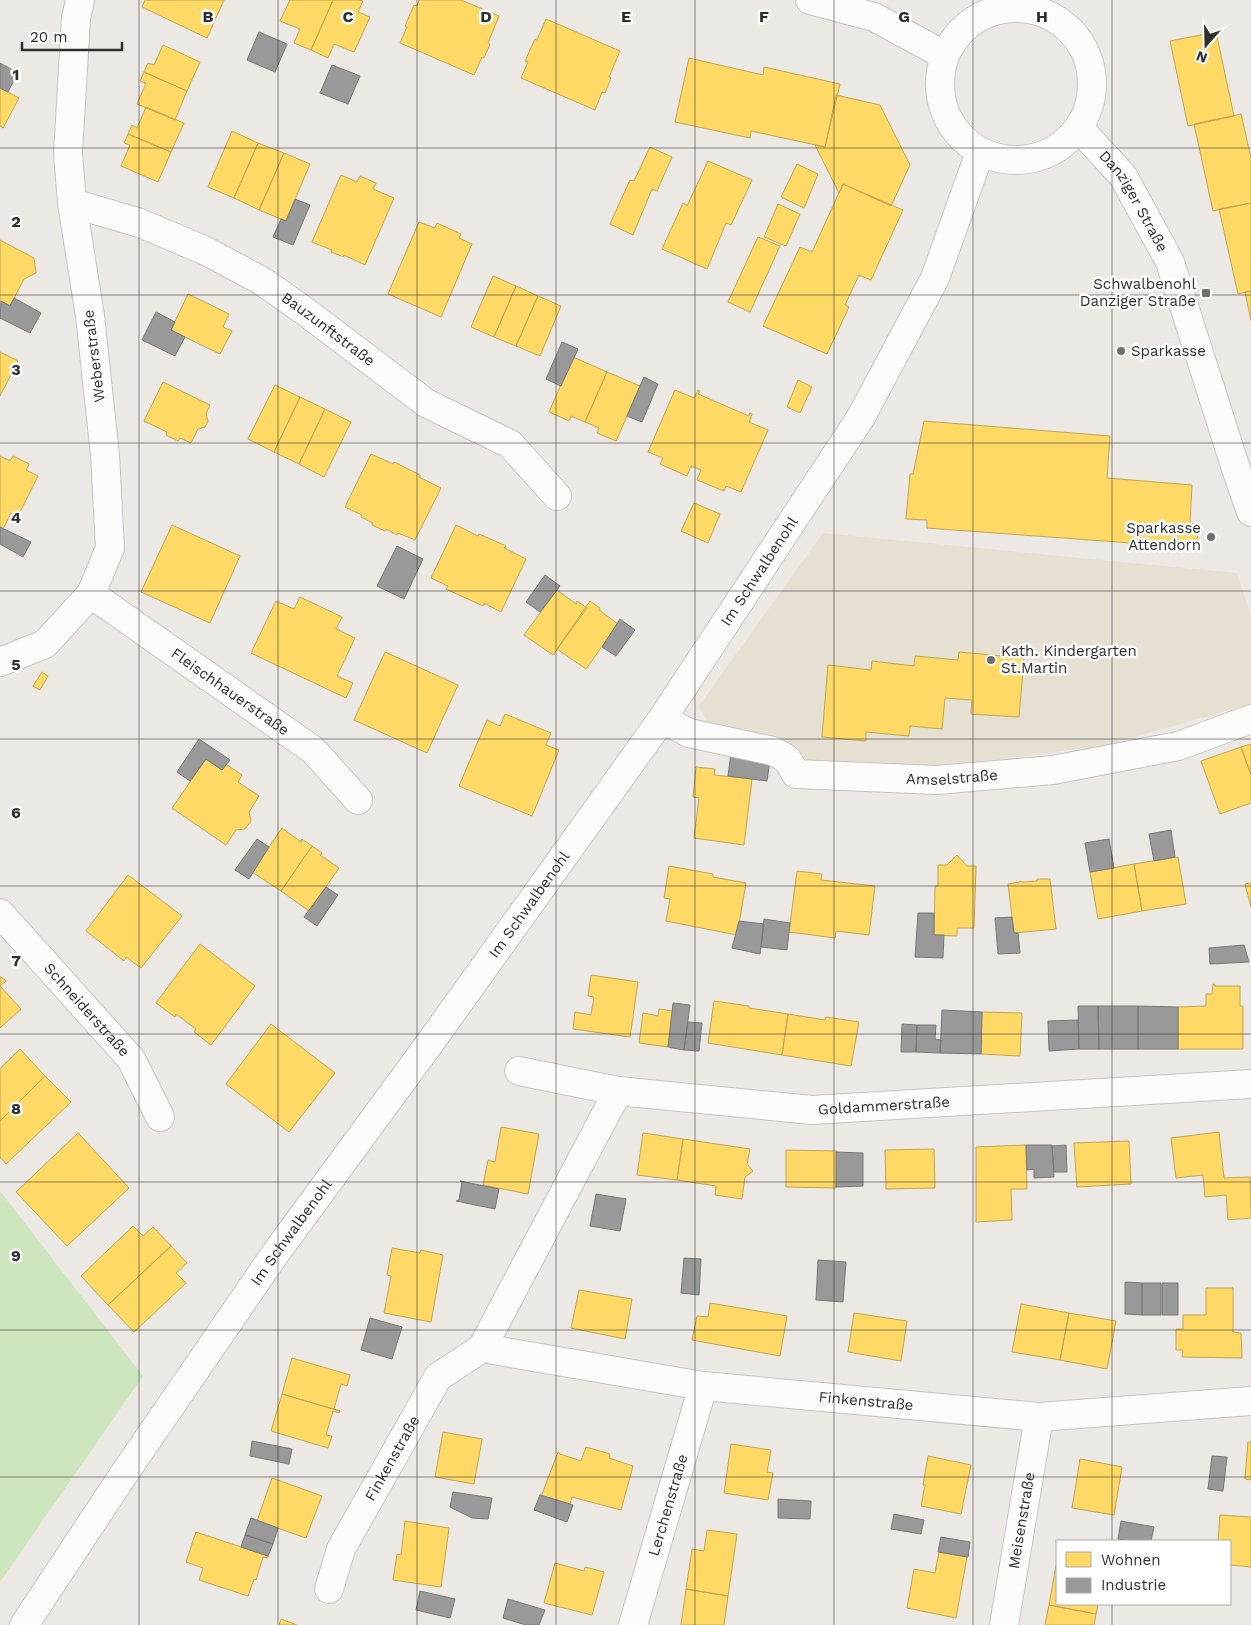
<svg xmlns="http://www.w3.org/2000/svg" width="1251" height="1625" font-family="'Work Sans',sans-serif">
  <rect width="100%" height="100%" fill="#ece8e4"/>
  <path fill="#e6e0d3" d="M823,533L1237,573L1251,616V704L1103,746L938,767L809,763L786,747L712,728L698,707Z"/>
  <path fill="#cee6be" d="M0,1191L143,1376L0,1582Z"/>
  <path fill="#ffd966" stroke="#c0a655" d="M145,0H224L207,38L142,7Z
    M290,0H333L311,50L294,43L300,29L280,21Z
    M333,0H359L363,1L358,12L370,17L354,52L334,44L328,58L311,50Z
    M419,0H461L499,16L488,43L490,44L484,58L482,57L474,75L400,43L407,27L405,26L414,5L417,6Z
    M546,19L620,51L609,77L611,78L605,93L602,92L595,110L521,78L528,62L525,61L535,39L537,40Z
    M1216,32L1234,116L1188,126L1170,41Z
    M163,45L200,62L187,91L144,72L148,63L154,65Z
    M689,58L763,75L764,67L840,84L825,147L751,131L750,138L675,122Z
    M144,72L187,91L175,120L137,104L146,83L140,81Z
    M0,88L19,98L3,128L0,126Z
    M836,95L880,105L910,165L891,206L843,184L839,193L815,145L825,147Z
    M146,107L184,123L171,152L128,134L132,125L137,128Z
    M1241,114L1251,158V203L1213,211L1194,124Z
    M232,131L258,143L234,198L208,187Z
    M128,134L171,152L158,182L121,166L130,145L124,143Z
    M258,143L284,153L259,210L234,198Z
    M650,147L672,157L657,191L652,189L633,235L610,224L630,180L634,181Z
    M284,153L310,164L286,221L259,210Z
    M708,161L752,180L731,225L726,223L707,269L662,249L683,203L687,206Z
    M797,164L818,174L804,208L781,197Z
    M341,175L357,182L360,176L376,183L373,189L394,198L365,265L344,255V257L331,252L332,250L312,242Z
    M843,184L903,210L871,280L859,275L845,305L849,307L827,354L763,326L800,247L812,252Z
    M1251,203V291L1238,294L1219,209Z
    M778,204L800,214L786,246L764,237Z
    M419,222L435,228L437,223L461,234L459,238L472,244L441,317L388,294Z
    M758,237L780,246L750,312L728,302Z
    M0,240L34,258L36,273L24,279L10,306L0,301Z
    M493,276L516,286L494,337L471,327Z
    M516,286L538,296L516,346L494,337Z
    M1251,291V321L1245,292Z
    M188,294L229,314L223,327L232,331L220,354L171,330Z
    M538,296L561,306L540,356L516,346Z
    M0,352L18,361L0,396Z
    M573,357L607,372L585,422L571,416L569,421L549,412Z
    M607,372L640,386L616,441L597,433L599,428L585,422Z
    M798,380L812,387L800,413L787,407Z
    M163,382L210,405L206,414L208,421L205,427L198,429L191,443L180,438L178,441L166,435L167,432L144,421Z
    M275,385L300,397L274,452L248,439Z
    M675,390L694,398L698,390L700,391L698,394L749,416L750,413L752,414L749,422L768,430L741,492L726,486L724,491L697,480L701,470L691,466L687,476L660,464L663,458L648,452Z
    M300,397L325,409L299,464L274,452Z
    M325,409L351,422L324,477L299,464Z
    M924,421L1110,436L1107,478L1192,485L1190,523L1196,524L1199,526L1197,540L1195,541H1185V547L927,528V520L906,519L910,474H913Z
    M371,454L393,464L394,462L420,475L419,477L441,488L415,540L398,533L397,535L386,529L385,531L372,525L373,523L361,517L362,515L345,507Z
    M0,456L10,461L13,456L29,464L26,470L38,476L18,516L11,513L3,529L0,527Z
    M694,503L720,514L708,543L681,531Z
    M172,525L240,556L210,623L141,592Z
    M456,525L478,536L479,534L506,546L504,548L526,559L501,612L484,603L483,606L446,589L448,586L431,578Z
    M557,590L576,604L577,601L587,608L553,655L524,635Z
    M300,597L342,617L336,629L355,638L337,676L353,683L346,698L251,653L276,601L294,609Z
    M590,601L600,608L599,610L618,624L586,669L557,649Z
    M385,652L458,685L427,753L354,720Z
    M959,652L1024,658L1019,717L971,714L972,700L945,698L942,729L910,726L909,736L866,732V741L822,737L828,665L871,670L872,661L914,666L915,656L958,660Z
    M42,672L48,676L40,690L33,686Z
    M505,714L551,733L546,745L559,750L532,816L459,786L487,720L500,726Z
    M1251,744V775L1241,747Z
    M1241,747L1251,775V803L1220,814L1201,761Z
    M206,759L222,770L226,764L242,775L238,782L259,796L249,812L251,821L245,829L236,830L226,845L172,808Z
    M696,767L715,769L714,775L752,779L744,845L694,838L699,798L693,797Z
    M282,828L301,842L302,839L312,846L281,891L252,872Z
    M312,846L322,853L320,855L339,868L309,911L281,891Z
    M957,855L967,866H976L974,928H957V936L934,935L935,886H938V865H947Z
    M1178,857L1186,904L1142,911L1134,864Z
    M1134,864L1142,911L1098,919L1090,872Z
    M669,866L713,874V877L746,883L737,935L666,921L670,899L664,898Z
    M797,871L822,874L821,880L875,886L869,935L836,931L835,938L789,932Z
    M128,875L182,916L141,968L126,957L124,961L86,931Z
    M1037,879H1050L1056,929L1014,933L1008,884L1020,882V881L1022,882L1037,881Z
    M1251,883V907L1245,884Z
    M200,944L255,986L211,1045L194,1032L196,1029L176,1014L175,1017L156,1003Z
    M591,975L638,982L630,1037L573,1029L575,1012L591,1015L594,997L588,996Z
    M0,976L6,981L0,986Z
    M1213,984L1215,985V986H1240V1006H1243V1049H1178V1007L1206,1006V994H1212Z
    M0,986L21,1009L0,1028Z
    M714,1001L749,1006V1008L788,1014L782,1055L708,1043Z
    M659,1009L673,1011L668,1047L639,1043L643,1013L658,1016Z
    M982,1012L1022,1013L1020,1056L981,1054Z
    M788,1014L825,1020L826,1017L859,1022L851,1066L782,1055Z
    M271,1024L335,1073L289,1132L226,1084Z
    M20,1049L45,1076L0,1121V1069Z
    M45,1076L71,1102L6,1164L0,1157V1121Z
    M501,1127L539,1134L528,1194L483,1185L488,1160L495,1162Z
    M1219,1132L1224,1178L1250,1177L1251,1218L1228,1220L1226,1195L1205,1197L1203,1175L1176,1178L1171,1138Z
    M78,1133L129,1188L67,1246L16,1192Z
    M643,1133L683,1139L677,1180L637,1175Z
    M683,1139L750,1149L747,1164L753,1171L745,1177L742,1199L715,1195L716,1186L677,1180Z
    M1129,1141L1131,1184L1077,1187L1074,1143Z
    M1026,1145L1027,1189H1011L1012,1220L976,1222V1147Z
    M934,1149L935,1188L886,1189L885,1150Z
    M786,1150L837,1151L836,1188L786,1187Z
    M133,1226L143,1236L153,1227L171,1246L108,1305L81,1276Z
    M171,1246L187,1263L176,1273L186,1283L134,1332L108,1305Z
    M392,1248L420,1253L421,1250L443,1255L431,1322L384,1313L391,1276L387,1275Z
    M1206,1288H1233V1332L1241,1333L1242,1358L1182,1357L1183,1350H1176V1329H1183V1315H1206Z
    M579,1290L632,1299L625,1339L571,1328Z
    M710,1303L787,1316L780,1356L692,1340L697,1316L708,1317Z
    M1021,1304L1069,1313L1060,1360L1012,1352Z
    M854,1313L907,1321L901,1361L848,1352Z
    M1069,1313L1116,1321L1107,1369L1060,1360Z
    M292,1358L350,1375L347,1386L341,1384L334,1409L340,1411L282,1394Z
    M282,1394L340,1411L339,1413L333,1411L326,1435L332,1436L328,1448L271,1431Z
    M443,1432L482,1439L474,1484L435,1477Z
    M1248,1442H1251V1480L1245,1479Z
    M731,1444L771,1450L767,1472L773,1473L768,1500L724,1493Z
    M586,1447L610,1454L609,1458L633,1466L621,1510L572,1497L570,1504L540,1495L542,1494L558,1452L560,1454L581,1461Z
    M928,1456L971,1465L961,1514L921,1506L925,1485H923Z
    M1080,1459L1122,1467L1114,1515L1072,1508Z
    M272,1478L322,1496L306,1538L257,1521Z
    M1220,1515L1251,1517V1567L1230,1565V1541H1218Z
    M405,1521L449,1528L441,1587L393,1580L397,1554L401,1555Z
    M707,1530L737,1534L728,1596L686,1589L692,1549L704,1551Z
    M196,1532L268,1556V1558L263,1557L256,1580L254,1579L248,1596L199,1580L203,1568L186,1562Z
    M939,1552L967,1557L956,1618L907,1608L914,1569L935,1573Z
    M1057,1560V1604H1098L1096,1614L1049,1605Z
    M555,1563L584,1571L585,1567L604,1572L592,1615L544,1603Z
    M686,1589L728,1596L724,1625H681Z
    M1049,1605L1096,1614L1094,1625H1045Z
    M281,1619L297,1625H279Z"/>
  <path fill="#999" stroke="#797979" d="M259,32L287,44L275,72L247,60Z
    M0,63L18,73L8,92L0,88Z
    M332,65L360,76L348,104L320,93Z
    M295,199L310,205L293,245L273,237L281,219L286,221Z
    M14,298L41,313L30,333L0,318L1,301L10,306Z
    M156,312L175,322L171,330L185,337L175,356L142,340Z
    M562,342L578,349L561,386L546,379Z
    M644,377L658,384L642,422L627,416Z
    M0,527L31,542L23,557L0,544Z
    M397,546L423,559L404,599L377,586Z
    M545,575L560,586L540,612L526,602Z
    M620,619L635,630L616,656L602,647Z
    M199,739L230,760L222,770L206,759L190,781L177,772Z
    M731,753L770,760L767,781L728,776Z
    M1171,830L1175,857L1154,861L1149,834Z
    M257,839L269,847L249,879L235,870Z
    M1109,839L1114,868L1090,872L1085,843Z
    M326,887L338,895L317,926L304,917Z
    M918,913H934V935H944L943,958L915,957Z
    M1012,917L1014,933H1018L1020,953L998,954L995,918Z
    M764,919L790,923L787,950L761,947Z
    M739,921L764,924L760,954L732,948Z
    M1244,945L1249,962L1210,964L1209,948Z
    M673,1003L690,1005L684,1050L668,1047Z
    M1078,1006H1098L1099,1049H1079Z
    M1098,1006H1138V1049H1099Z
    M1138,1006L1178,1007V1049H1138Z
    M942,1010L982,1012L981,1054L940,1053Z
    M1078,1020L1079,1049L1049,1051L1048,1021Z
    M688,1022L702,1023L699,1051L684,1050Z
    M902,1024L917,1025L916,1052H901Z
    M917,1025H936L935,1039L941,1040L940,1053L916,1052Z
    M1026,1145H1052L1054,1177L1034,1178V1169L1027,1170Z
    M1066,1145L1067,1172H1054L1052,1146Z
    M836,1152L863,1153V1186L836,1187Z
    M460,1181L499,1189L495,1209L456,1201L459,1200L462,1182Z
    M596,1194L626,1199L620,1231L590,1226Z
    M684,1258L701,1259L699,1295L681,1293Z
    M818,1260L846,1262L843,1302L816,1300Z
    M1125,1282L1142,1283V1315L1125,1314Z
    M1142,1283H1161V1315H1142Z
    M1162,1283H1178V1315H1162Z
    M370,1318L402,1327L392,1359L361,1350Z
    M252,1441L292,1449L289,1464L250,1456Z
    M1212,1456L1227,1457L1223,1491L1208,1489Z
    M453,1492L492,1498L488,1519L472,1518L450,1507Z
    M540,1495L573,1505L567,1522L534,1510Z
    M778,1499L811,1501L810,1519L778,1518Z
    M894,1514L924,1520L921,1534L891,1529Z
    M251,1518L278,1528L273,1544L245,1535Z
    M1121,1521L1154,1527L1151,1541H1129L1118,1539Z
    M245,1535L273,1544L268,1556L241,1547Z
    M941,1537L970,1542L968,1557L938,1552Z
    M420,1591L455,1599L450,1618L416,1610Z
    M508,1599L545,1610L539,1625H526L503,1618Z"/>
  <g fill="none" stroke-linecap="round" stroke-linejoin="round">
    <g stroke="#c5c4c5" stroke-width="30">
      <g id="minor">
        <path d="M810,0L874,17L944,55"/>
        <path id="s1" d="M1079,128L1123,176L1170,262L1236,469L1251,512"/>
        <path id="s2" d="M72,203L140,223L206,251L262,281L306,312L426,403L510,444L557,496"/>
        <path id="s3" d="M91,594L313,750L358,800"/>
        <path d="M0,662L45,644L91,594L110,548L105,455L90,316L72,203L68,153L76,18L80,0"/>
        <path id="s4" d="M662,719L689,733L773,751L787,759L796,774L937,780L1053,770L1178,746L1251,719"/>
        <path id="s5" d="M0,913L131,1059L160,1117"/>
        <path id="s6" d="M519,1071L618,1091L812,1110L1251,1084"/>
        <path id="s7" d="M482,1348L703,1386L1039,1417L1251,1401"/>
        <path id="s8" d="M329,1589L341,1549L438,1377L482,1348L618,1091"/>
        <path id="s9" d="M633,1625L703,1386"/>
        <path id="s10" d="M1004,1625L1039,1417"/>
      </g>
    </g>
    <g stroke="#c5c4c5" stroke-width="30">
      <g id="tertiary">
        <circle cx="1016" cy="84" r="76"/>
        <path id="s11" d="M24,1625L126,1471L275,1254L427,1047L662,719L861,417L935,278L980,152"/>
      </g>
    </g>
    <use href="#minor" stroke="#fcfcfb" stroke-width="28"/>
    <use href="#tertiary" stroke="#fcfcfb" stroke-width="28"/>
  </g>
  <path fill="none" stroke="#2e2e2e" stroke-width="1" stroke-opacity="0.55" d="M139,0V1625M278,0V1625M417,0V1625M556,0V1625M695,0V1625M834,0V1625M973,0V1625M1112,0V1541M0,148H1251M0,295H1251M0,443H1251M0,591H1251M0,739H1251M0,886H1251M0,1034H1251M0,1182H1251M0,1330H1251M0,1477H1251M1112,1604V1625"/>
  <g fill="#706f6e" stroke="#fff" stroke-width="2">
    <rect x="1201" y="288" width="10" height="10" rx="2.5"/>
    <circle cx="1121" cy="351" r="5"/>
    <circle cx="1211" cy="537" r="5"/>
    <circle cx="991" cy="660" r="5"/>
  </g>
  <g text-anchor="middle" stroke-width="5" stroke-linejoin="round" paint-order="stroke">
    <g font-size="15" fill="#2e2e2e" stroke="#fff">
      <text dy="5" stroke="none"><textPath href="#s1" startOffset="92">Danziger Straße</textPath></text>
      <text dy="5" stroke="none"><textPath href="#s2" startOffset="288">Bauzunftstraße</textPath></text>
      <text transform="translate(94 356) rotate(-97)" y="5">Weberstraße</text>
      <text dy="5" stroke="none"><textPath href="#s11" startOffset="1285">Im Schwalbenohl</textPath></text>
      <text dy="5" stroke="none"><textPath href="#s3" startOffset="170">Fleischhauerstraße</textPath></text>
      <text dy="5" stroke="none"><textPath href="#s4" startOffset="306">Amselstraße</textPath></text>
      <text dy="5" stroke="none"><textPath href="#s11" startOffset="880">Im Schwalbenohl</textPath></text>
      <text dy="5" stroke="none"><textPath href="#s5" startOffset="130">Schneiderstraße</textPath></text>
      <text dy="5" stroke="none"><textPath href="#s6" startOffset="368">Goldammerstraße</textPath></text>
      <text dy="5" stroke="none"><textPath href="#s11" startOffset="475">Im Schwalbenohl</textPath></text>
      <text dy="5" stroke="none"><textPath href="#s7" startOffset="388">Finkenstraße</textPath></text>
      <text dy="5" stroke="none"><textPath href="#s8" startOffset="146">Finkenstraße</textPath></text>
      <text dy="5" stroke="none"><textPath href="#s9" startOffset="125">Lerchenstraße</textPath></text>
      <text dy="5" stroke="none"><textPath href="#s10" startOffset="106">Meisenstraße</textPath></text>
    </g>
    <g font-size="15" fill="#2e2e2e" stroke="#fff" text-anchor="end">
      <text x="1196" y="289">Schwalbenohl<tspan x="1196" dy="17">Danziger Straße</tspan></text>
      <text x="1131" y="356" text-anchor="start">Sparkasse</text>
      <text x="1201" y="533">Sparkasse<tspan x="1201" dy="17">Attendorn</tspan></text>
      <text x="1001" y="656" text-anchor="start">Kath. Kindergarten<tspan x="1001" dy="17">St.Martin</tspan></text>
    </g>
  </g>
  <g font-size="16" text-anchor="middle" font-weight="bold" fill="#2e2e2e" stroke="#fff" stroke-width="5" stroke-linejoin="round" paint-order="stroke">
    <text x="208" y="22">B</text>
    <text x="348" y="22">C</text>
    <text x="486" y="22">D</text>
    <text x="626" y="22">E</text>
    <text x="764" y="22">F</text>
    <text x="904" y="22">G</text>
    <text x="1042" y="22">H</text>
    <text x="16" y="80">1</text>
    <text x="16" y="227">2</text>
    <text x="16" y="375">3</text>
    <text x="16" y="523">4</text>
    <text x="16" y="670">5</text>
    <text x="16" y="818">6</text>
    <text x="16" y="966">7</text>
    <text x="16" y="1114">8</text>
    <text x="16" y="1261">9</text>
  </g>
  <rect x="1056" y="1540" width="175" height="65" fill="#ffffff" stroke="#ababab"/>
  <rect x="1066" y="1552" width="25" height="15" fill="#ffd966" stroke="#ababab"/>
  <text x="1101" y="1565" font-size="15" fill="#2e2e2e">Wohnen</text>
  <rect x="1066" y="1578" width="25" height="15" fill="#999999" stroke="#ababab"/>
  <text x="1101" y="1590" font-size="15" fill="#2e2e2e">Industrie</text>
  <g transform="translate(1206 45) rotate(200)" stroke="#ffffff" stroke-width="4" paint-order="stroke">
  <path d="M0-4L9 19L0 12L-9 19Z" fill="#2e2e2e"/>
  <text y="-8" font-size="14" font-weight="bold" text-anchor="middle" fill="#2e2e2e">N</text>
  </g>
  <path d="M22 42v8h100v-8" fill="none" stroke="#2e2e2e" stroke-width="2.5"/>
  <text x="30" y="42" font-size="15" fill="#2e2e2e" stroke="#ffffff" stroke-width="4" paint-order="stroke">20 m</text>
</svg>
